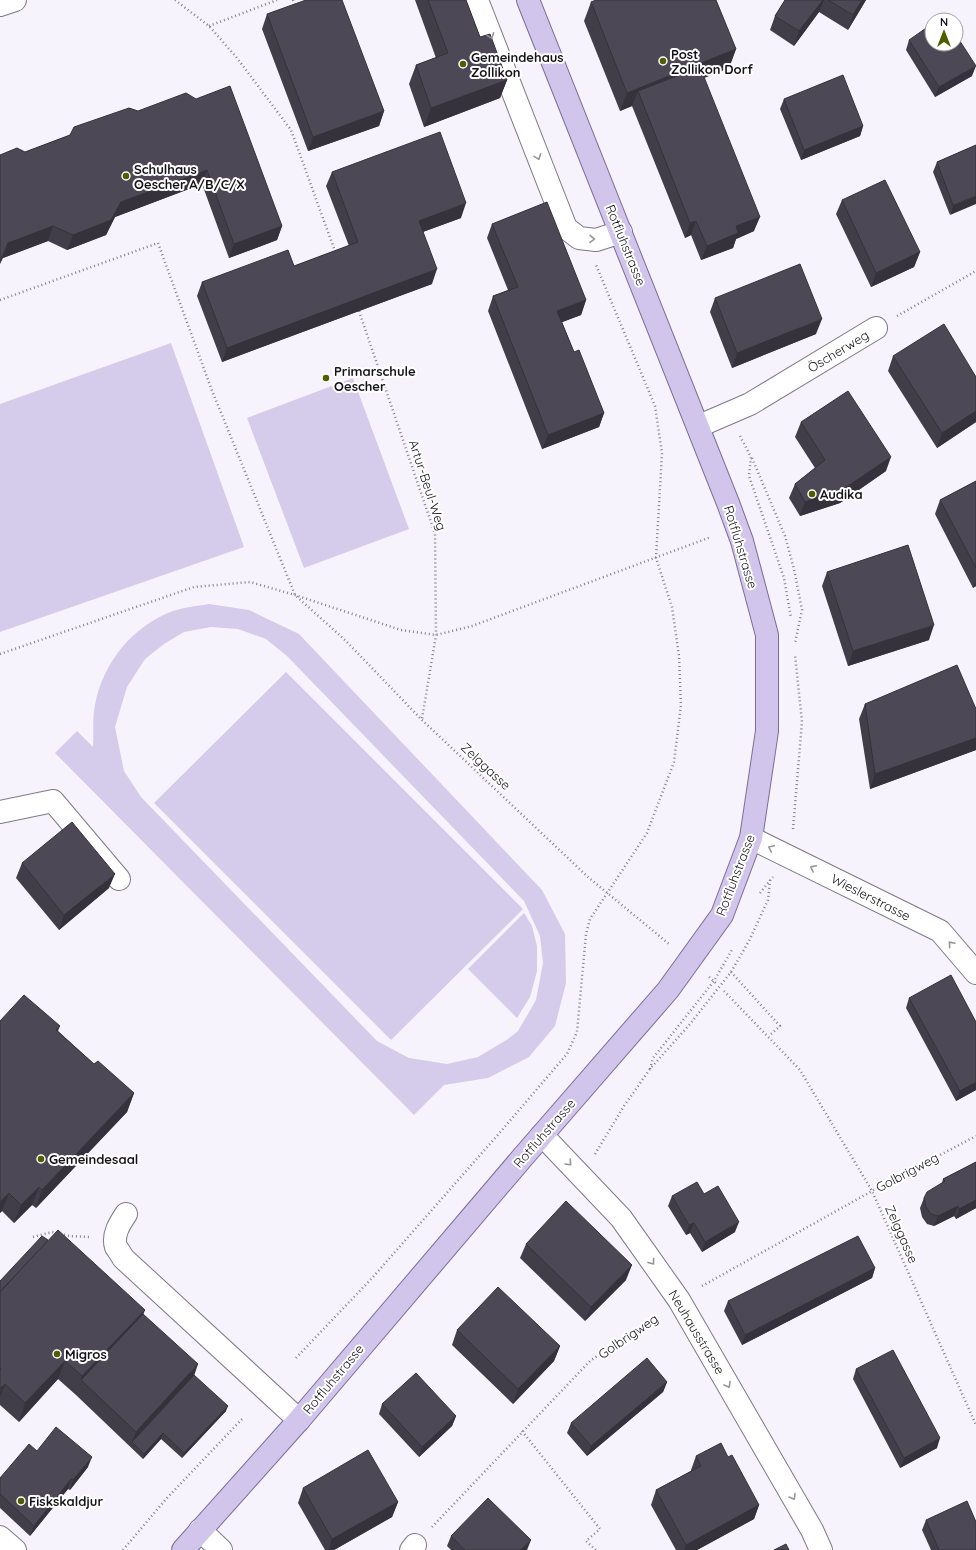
<svg xmlns="http://www.w3.org/2000/svg" width="976" height="1550" font-family="Quicksand,sans-serif">
  <rect width="100%" height="100%" fill="#f6f3fd"/>
  <path fill="#d5cceb" fill-rule="evenodd" d="M171,343L244,547L0,632V404Z
    M353,378L409,529L304,568L247,418Z
    M209,604L249,610L299,634L542,890L565,934L566,983L555,1026L529,1057L488,1078L444,1085L414,1115L55,753L77,731L93,747C94,734 92,718 95,705C103,662 133,626 173,611C185,607 198,606 209,604ZM211,627L238,629L266,639L287,656L524,901L540,936L543,963L536,1000L518,1031L508,1039L478,1057L447,1064L409,1058L377,1041L141,797L124,771L115,727L127,687L145,659L164,644L184,632Z
    M286,672L523,909L391,1040L154,803Z
    M524,913L532,926L537,946V971L530,997L517,1018L468,969Z"/>
  <g fill="none" stroke-linecap="round" stroke-linejoin="round">
    <g stroke="#7e7989" stroke-width="24">
      <path id="minor" d="M477,0L566,228L579,238L596,240L621,232
        M0,5L15,0
        M699,426L750,404L876,328
        M0,812L53,801L119,879
        M751,838L940,931L976,973
        M542,1135L621,1218L679,1300L812,1530L821,1550
        M126,1214C120,1223 112,1235 116,1247C118,1250 121,1254 123,1258L299,1420
        M200,1530L221,1550
        M0,1537L15,1550
        M411,1550L415,1545"/>
    </g>
    <g stroke="#7b6d99" stroke-width="24">
      <path id="major" d="M183,1550L299,1420L522,1158L668,990L722,915L751,838L767,731V635L742,541L728,503L528,0"/>
    </g>
    <path stroke="#828088" stroke-width="2.5" stroke-dasharray="1 3" stroke-linecap="butt" d="M175,0L209,26L237,58L291,130L336,254
      M293,0L295,7
      M209,26L277,0
      M0,300L158,243L211,388L295,595L345,640L422,720L588,877L669,944
      M359,311L435,534L436,635L422,719
      M897,316L976,271
      M740,436L751,457L749,476L784,578L791,618
      M752,458L785,536L794,569L802,610L795,643
      M0,654L194,587L250,582L295,595L401,630L436,635L472,626L711,537
      M793,829L802,722L795,655
      M760,893L773,877
      M731,972L780,1026L769,1036
      M709,977L717,984
      M724,991L800,1070L872,1191L976,1425
      M650,1069L653,1058L714,981L733,948
      M595,1154L624,1106L650,1069L690,1024L731,972L749,941L768,900L770,880
      M33,1237L52,1232L69,1236L89,1237
      M702,1286L872,1191L976,1136
      M296,1358L373,1277L496,1137L567,1054L577,1032L586,934L590,919L647,833L674,762L681,705L679,656L672,607L656,558L662,453L655,406L596,265
      M522,1431L600,1529L586,1541L596,1550
      M432,1527L590,1361L657,1315
      M123,1550L166,1499L244,1417"/>
    <use href="#minor" stroke="#fff" stroke-width="22"/>
    <use href="#major" stroke="#d1c5eb" stroke-width="22"/>
  </g>
  <path fill="#413e4a" d="M415,0H466L480,37L507,80L500,98L424,127L409,84L416,65L436,58Z
    M785,0H866L848,30L819,12L794,46L770,30L775,16Z
    M591,2L736,49L729,68L704,78L754,231L736,239L733,248L701,260L691,235L685,238L632,106L620,111L584,21Z
    M267,14L384,111L379,126L308,151L262,29Z
    M909,40L972,76L935,97L906,50Z
    M784,99L863,126L860,136L801,160L780,109Z
    M129,108L282,226L277,240L229,258L202,184L115,217L106,235L67,250L48,241L3,258L25,152L70,135Z
    M976,145L950,215L933,172L937,162Z
    M332,172L461,218L423,232L432,284L222,362L197,296L202,282L294,266L349,246L326,186Z
    M842,200L920,252L914,267L871,287L836,214Z
    M492,224L586,300L581,315L562,322L574,352L604,413L599,427L542,449L488,311L493,296L508,290L487,238Z
    M715,298L816,334L732,368L710,312Z
    M893,356L976,377V422L937,448L888,371Z
    M801,422L886,471L840,503L800,516L789,498L795,484L815,468L795,437Z
    M976,481V586L973,588L935,514L940,500Z
    M827,572L929,640L848,666L822,586Z
    M865,704L976,709V750L870,789L859,719Z
    M22,863L109,888L59,930L16,878Z
    M909,998L976,1090L956,1101L906,1008Z
    M0,1021L60,1026L58,1031L94,1064L134,1093L127,1112L36,1208L32,1205L14,1223L2,1211L0,1213Z
    M976,1162V1208L956,1219L954,1216L934,1226L927,1224L922,1217L920,1208L924,1198L942,1183L943,1179Z
    M704,1194L735,1232L702,1252L690,1233L686,1235L668,1206L672,1196Z
    M526,1244L626,1280L585,1321L520,1258Z
    M875,1268L872,1278L742,1345L724,1311L728,1301Z
    M0,1281L143,1314L194,1376L226,1411L182,1458L161,1439L143,1459L76,1395L58,1379L19,1422L0,1405Z
    M457,1330L560,1346L554,1361L513,1404L452,1345Z
    M856,1369L937,1448L900,1468L853,1379Z
    M667,1382L663,1392L587,1456L567,1433L571,1423Z
    M382,1404L456,1416L452,1426L419,1457L379,1414Z
    M37,1451L88,1467L70,1490L68,1489L30,1536L0,1508V1478Z
    M696,1456L728,1457L759,1505L754,1519L697,1550H676L651,1505L656,1490L691,1471V1470Z
    M303,1488L398,1502L392,1517L334,1550H325L298,1503Z
    M926,1520L976,1550H931L922,1530Z
    M451,1536L527,1550H451L447,1546Z"/>
  <path fill="#35323c" d="M823,0H824L819,12L794,46L799,31Z
    M862,0H866L848,30L853,15Z
    M736,49L729,68L642,102L638,91L632,106L620,111L627,93Z
    M976,66L972,76L935,97L939,87Z
    M507,80L500,98L424,127L431,108Z
    M384,111L379,126L308,151L313,137Z
    M863,126L860,136L801,160L804,150Z
    M207,170L202,184L115,217L106,235L67,250L73,235L121,202Z
    M976,196V204L950,215L953,205Z
    M466,203L461,218L414,235L419,221Z
    M760,217L754,231L736,239L733,248L701,260L707,246L736,226Z
    M696,221L691,235L685,238L690,223Z
    M53,226L48,241L3,258L0,264V262L8,243Z
    M282,226L277,240L229,258L234,244Z
    M920,252L914,267L871,287L876,273Z
    M437,269L432,284L222,362L227,348Z
    M586,300L581,315L552,326L557,311Z
    M822,319L816,334L732,368L737,353Z
    M976,411V422L937,448L942,433Z
    M604,413L599,427L542,449L548,435Z
    M891,457L886,471L840,503L800,516L805,502Z
    M976,580V586L973,588Z
    M934,625L929,640L848,666L853,651Z
    M976,738V750L870,789L875,774Z
    M115,874L109,888L59,930L64,915Z
    M976,1082V1090L956,1101L960,1091Z
    M134,1093L127,1112L36,1208L42,1190Z
    M39,1187L32,1205L14,1223L21,1205Z
    M9,1193L2,1211L0,1213V1202Z
    M976,1200V1208L956,1219L959,1209Z
    M958,1206L954,1216L934,1226L938,1216Z
    M739,1222L735,1232L702,1252L705,1242Z
    M694,1223L690,1233L686,1235L689,1225Z
    M632,1265L626,1280L585,1321L591,1307Z
    M875,1268L872,1278L742,1345L745,1335Z
    M145,1310L138,1328L81,1380L82,1376Z
    M560,1346L554,1361L513,1404L518,1389Z
    M65,1361L58,1379L19,1422L25,1403Z
    M198,1364L193,1379L132,1442L136,1432Z
    M667,1382L663,1392L587,1456L591,1446Z
    M5,1384L0,1397V1392L1,1388Z
    M228,1406L226,1411L182,1458L184,1453Z
    M456,1416L452,1426L419,1457L422,1447Z
    M163,1433L161,1439L143,1459L144,1454Z
    M940,1438L937,1448L900,1468L904,1458Z
    M92,1457L88,1467L70,1490L73,1480Z
    M71,1479L68,1489L30,1536L34,1526Z
    M398,1502L392,1517L334,1550H329L332,1539Z
    M759,1505L754,1519L697,1550H684L686,1545Z
    M531,1540L527,1550H520Z"/>
  <path fill="#4c4856" stroke="#35323c" d="M306,0H342L384,111L313,137L267,14Z
    M428,0H466L480,37L490,34L507,80L431,108L416,65L448,53Z
    M596,0H716L736,49L627,93L591,2Z
    M785,0H823L799,31L775,16Z
    M828,0H862L853,15Z
    M944,16L947,20H938Z
    M932,24V44H956V35L976,66L939,87L909,40Z
    M700,67L760,217L736,226L738,233L707,246L696,221L690,223L638,91Z
    M843,75L863,126L804,150L784,99Z
    M230,86L282,226L234,244L207,170L121,202L111,220L73,235L53,226L8,243L0,262V155L17,148L25,152L70,135L74,127L129,108L138,111L186,93L196,99Z
    M440,132L466,203L419,221L437,269L227,348L202,282L288,250L294,266L358,242L332,172Z
    M976,145V196L953,205L937,162Z
    M885,180L920,252L876,273L842,200Z
    M547,202L586,300L557,311L574,352L579,350L604,413L548,435L493,296L518,287L492,224Z
    M800,264L822,319L737,353L715,298Z
    M944,324L976,377V411L942,433L893,356Z
    M848,391L891,457L845,488L805,502L795,484L825,460L801,422Z
    M976,481V568L940,500Z
    M908,545L934,625L853,651L827,572Z
    M957,665L976,709V738L875,774L865,704Z
    M72,822L115,874L64,915L22,863Z
    M951,975L976,1022V1082L960,1091L909,998Z
    M24,995L60,1026L56,1030L94,1064L98,1061L134,1093L42,1190L39,1187L21,1205L9,1193L0,1202V1021Z
    M976,1162V1200L959,1209L958,1206L938,1216L931,1214L926,1207L924,1198L927,1192L945,1181L943,1179Z
    M697,1182L704,1194L718,1186L739,1222L705,1242L694,1223L689,1225L672,1196Z
    M566,1201L632,1265L591,1307L526,1244Z
    M58,1230L145,1310L82,1376L65,1361L25,1403L5,1384L1,1388L0,1387V1370L1,1369L0,1368V1292Z
    M42,1236L48,1240L0,1292V1281Z
    M858,1236L875,1268L745,1335L728,1301Z
    M498,1287L560,1346L518,1389L457,1330Z
    M143,1314L198,1364L136,1432L81,1380Z
    M893,1350L940,1438L904,1458L856,1369Z
    M647,1358L667,1382L591,1446L571,1423Z
    M416,1373L456,1416L422,1447L382,1404Z
    M194,1375L228,1406L184,1453L163,1433L144,1454L132,1442Z
    M56,1427L92,1457L73,1480L71,1479L34,1526L0,1494V1478L29,1444L37,1451Z
    M721,1443L728,1457L732,1455L759,1505L686,1545L656,1490L701,1466L696,1456Z
    M368,1450L398,1502L332,1539L303,1488Z
    M488,1498L531,1540L520,1550H465L451,1536Z
    M967,1501L976,1522V1550H939L926,1520Z
    M786,1544L789,1550H774Z"/>
  <defs><path id="oneway-chevron" d="M-2-3.5L2.5 0L-2 3.5" fill="none" stroke-width="1.6" stroke-linecap="round" stroke-linejoin="round"/></defs>
  <g stroke="#969598">
    <use href="#oneway-chevron" transform="translate(491 36) rotate(69)"/>
    <use href="#oneway-chevron" transform="translate(538 157) rotate(69)"/>
    <use href="#oneway-chevron" transform="translate(592 239) rotate(1)"/>
    <use href="#oneway-chevron" transform="translate(771 848) rotate(-155)"/>
    <use href="#oneway-chevron" transform="translate(813 868) rotate(-153)"/>
    <use href="#oneway-chevron" transform="translate(951 944) rotate(-131)"/>
    <use href="#oneway-chevron" transform="translate(569 1163) rotate(47)"/>
    <use href="#oneway-chevron" transform="translate(652 1262) rotate(54)"/>
    <use href="#oneway-chevron" transform="translate(728 1385) rotate(60)"/>
    <use href="#oneway-chevron" transform="translate(793 1497) rotate(60)"/>
  </g>
  <g fill="#515e00" stroke="#fff" stroke-width="1.5">
    <circle cx="663" cy="61" r="4"/>
    <circle cx="463" cy="64" r="4"/>
    <circle cx="126" cy="176" r="4"/>
    <circle cx="326" cy="378" r="4"/>
    <circle cx="812" cy="494" r="4"/>
    <circle cx="41" cy="1159" r="4"/>
    <circle cx="57" cy="1354" r="4"/>
    <circle cx="21" cy="1501" r="4"/>
  </g>
  <g text-anchor="middle" stroke-width="4" stroke-linejoin="round" paint-order="stroke">
    <g font-size="13" font-weight="bold" fill="#151319" stroke="#fff" text-anchor="start">
      <text x="671" y="59">Post<tspan x="671" dy="15">Zollikon Dorf</tspan></text>
      <text x="471" y="62">Gemeindehaus<tspan x="471" dy="15">Zollikon</tspan></text>
      <text x="134" y="174">Schulhaus<tspan x="134" dy="15">Oescher A/B/C/X</tspan></text>
      <text x="334" y="376">Primarschule<tspan x="334" dy="15">Oescher</tspan></text>
      <text x="820" y="499">Audika</text>
      <text x="49" y="1164">Gemeindesaal</text>
      <text x="65" y="1359">Migros</text>
      <text x="29" y="1506">Fiskskaldjur</text>
    </g>
    <g font-size="13" fill="#151319" stroke="#fff">
      <text transform="translate(626 245) rotate(68)" y="5">Rotfluhstrasse</text>
      <text transform="translate(838 351) rotate(-31)" y="5">Öscherweg</text>
      <text transform="translate(428 485) rotate(72)" y="5">Artur-Beul-Weg</text>
      <text transform="translate(741 547) rotate(73)" y="5">Rotfluhstrasse</text>
      <text transform="translate(486 766) rotate(43)" y="5">Zelggasse</text>
      <text transform="translate(735 875) rotate(-69)" y="5">Rotfluhstrasse</text>
      <text transform="translate(871 897) rotate(27)" y="5">Wieslerstrasse</text>
      <text transform="translate(544 1133) rotate(-49)" y="5">Rotfluhstrasse</text>
      <text transform="translate(907 1172) rotate(-28)" y="5">Golbrigweg</text>
      <text transform="translate(902 1234) rotate(66)" y="5">Zelggasse</text>
      <text transform="translate(697 1332) rotate(59)" y="5">Neuhausstrasse</text>
      <text transform="translate(628 1336) rotate(-34)" y="5">Golbrigweg</text>
      <text transform="translate(333 1379) rotate(-50)" y="5">Rotfluhstrasse</text>
    </g>
  </g>
  <g transform="translate(944 32)"><circle r="19" fill="#ffffff" stroke="#a1a1a3"/>
  <path d="M0-3L7 15L0 10L-7 15Z" fill="#515e00"/>
  <text y="-6" font-size="11" font-weight="bold" text-anchor="middle" fill="#151319">N</text>
  </g>
</svg>
